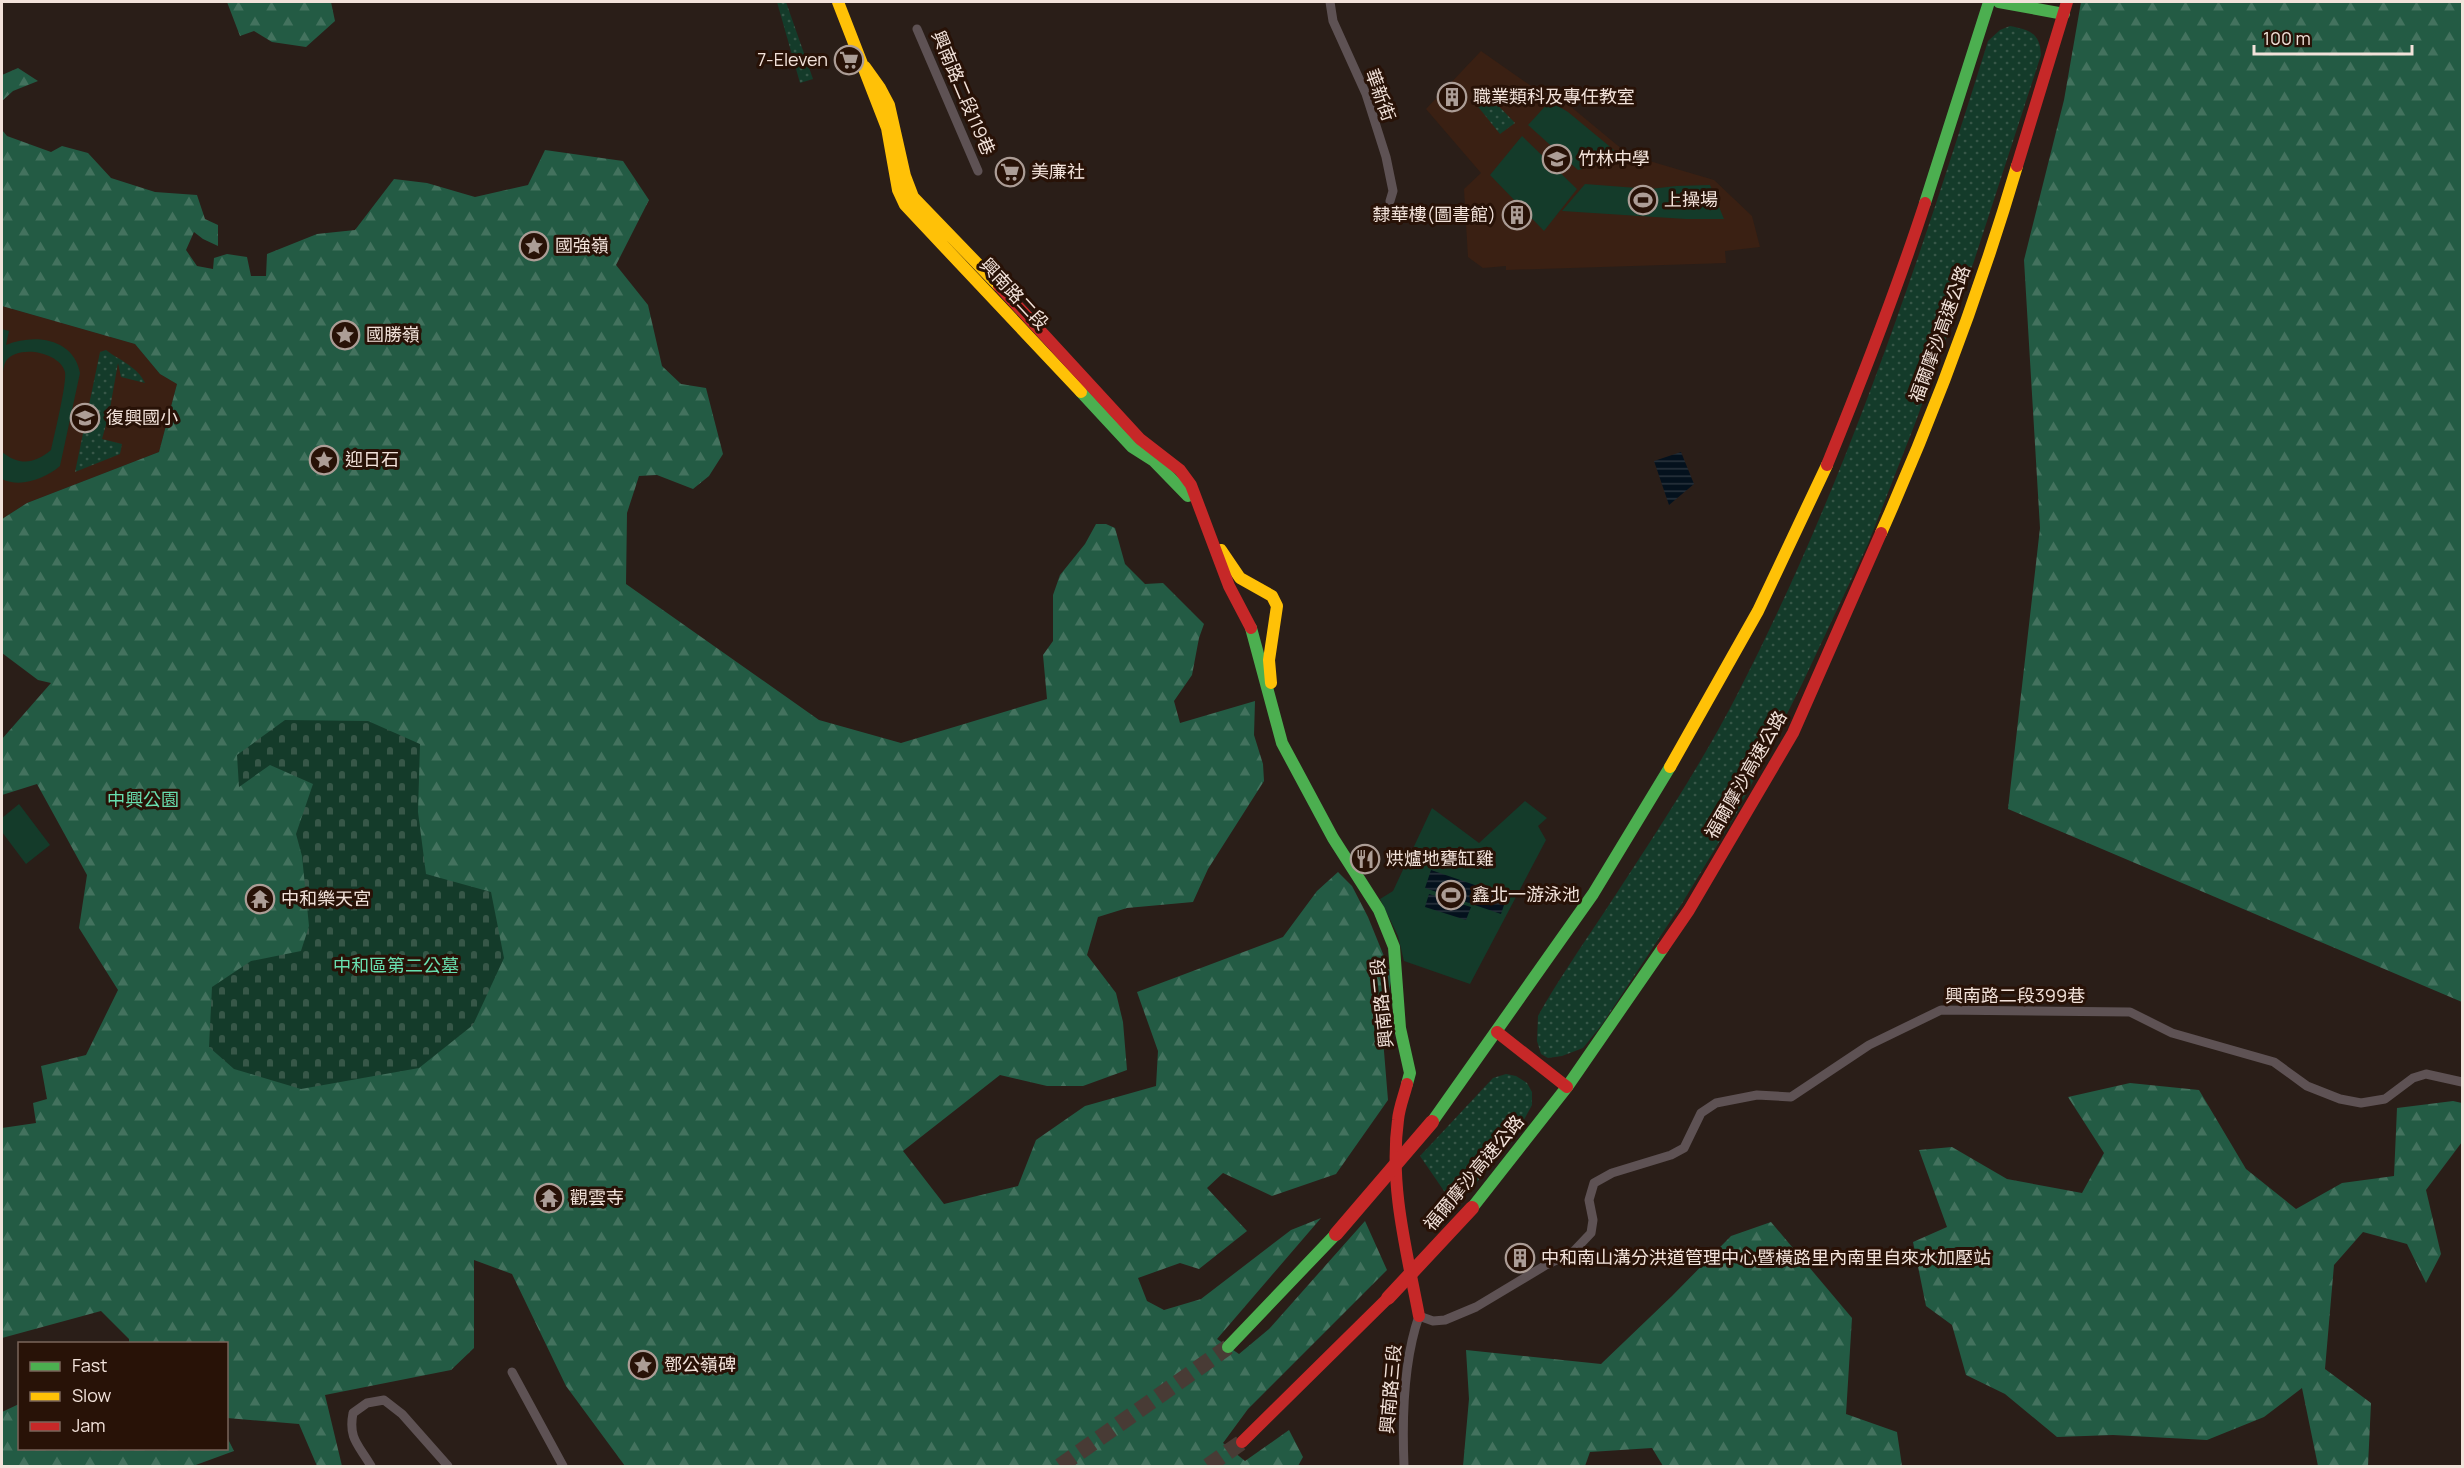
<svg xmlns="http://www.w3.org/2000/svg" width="2464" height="1468" font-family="Manrope,'Noto Sans TC',sans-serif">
  <defs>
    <pattern id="green-dots" width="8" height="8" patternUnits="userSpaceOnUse" patternTransform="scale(1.5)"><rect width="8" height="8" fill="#143b2a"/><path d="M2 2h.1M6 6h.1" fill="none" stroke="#375748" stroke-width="1.8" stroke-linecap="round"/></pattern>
    <pattern id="forest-firs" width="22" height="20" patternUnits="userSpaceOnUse" patternTransform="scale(1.5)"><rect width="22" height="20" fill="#235b44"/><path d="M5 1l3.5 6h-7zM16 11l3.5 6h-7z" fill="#43725e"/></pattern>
    <pattern id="cemetery-stones" width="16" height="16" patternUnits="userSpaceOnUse" patternTransform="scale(1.5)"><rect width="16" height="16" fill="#143b2a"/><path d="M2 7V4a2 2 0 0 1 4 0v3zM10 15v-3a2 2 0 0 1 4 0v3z" fill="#375748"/></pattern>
    <pattern id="water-rules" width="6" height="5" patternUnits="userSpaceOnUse" patternTransform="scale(1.5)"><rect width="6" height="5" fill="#04111d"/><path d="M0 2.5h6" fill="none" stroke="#29333d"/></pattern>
  </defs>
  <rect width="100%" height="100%" fill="#2a1e18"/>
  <path fill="#3a2013" d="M1481,51L1544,95L1570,106L1629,155L1714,180L1752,216L1760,247L1725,251L1726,263L1506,270V266L1483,268L1468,257L1464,189L1481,173L1426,109Z
    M2,306L135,344L160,374L177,384L159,452L27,503L2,519Z"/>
  <path fill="url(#green-dots)" d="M777,2H786L813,79L800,83Z
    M2010,26C2030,30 2040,33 2041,55L1974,261L1916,421L1868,544L1802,684L1738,811L1681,905L1601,1026L1583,1048L1562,1056L1548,1058L1541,1054L1537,1041L1538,1016C1558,980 1582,946 1605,911C1652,839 1701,766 1740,689C1846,482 1919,262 1988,41L2000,30Z
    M1487,94L1515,123L1500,134L1475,103Z
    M106,350C119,360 138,367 145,383L121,377L118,363L109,414L102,439L122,444L120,454L75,472L100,352Z
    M1506,1074L1516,1076L1527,1083L1532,1092V1105L1512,1142L1455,1207L1420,1156L1493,1078Z"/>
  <path fill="url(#forest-firs)" d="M227,2H331L335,21L306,47L272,42L254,31L240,36Z
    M2081,2H2462V1002L2008,809L2040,528L2024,260L2064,100Z
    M18,68L38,81L13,91L2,101V75Z
    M2,130L7,136L51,152L62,146L88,153L111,178L155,192L197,195L205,219L218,225V246L203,239L194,232L186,250L197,266L213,269L214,258L227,254L247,257L251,276H266L267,254L317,234L355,230L394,179L427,183L475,197L528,185L545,150L623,161L649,200L616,265L648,305L662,366L681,384L706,388L723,454L709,476L693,489L657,475L639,476L627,513L626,584L819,720L901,743L1047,699L1043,655L1053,641V595L1060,575L1085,544L1096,524H1106L1115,528L1125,564L1145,584L1163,583L1204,624L1199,638L1192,675L1174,701L1180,723L1255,701L1254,735L1263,764L1264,781L1208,869L1193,902L1127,908L1098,917L1087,955L1116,993L1123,1022L1127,1070L1083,1086H1047L1000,1075L903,1151L944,1204L1018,1186L1036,1140L1085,1106L1156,1086L1158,1051L1137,992L1283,937L1317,891L1338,872L1352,886L1368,917L1392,976L1382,1027L1388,1100L1336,1174L1272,1196L1223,1173L1207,1188L1247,1231L1199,1269L1180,1263L1138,1278L1147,1301L1164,1310L1201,1299L1291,1230L1321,1218L1217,1339L1239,1354L1269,1329L1365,1221L1387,1270L1248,1409L1223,1443L1245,1461L1289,1430L1303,1457L1298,1466H625L566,1386L512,1274L474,1260V1348L451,1370L325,1395L342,1466H317L299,1424L227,1418L226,1344L129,1343V1339L101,1311L2,1338V1128L36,1123L33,1103L47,1099L41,1066L86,1055L118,990L79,928L87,875L37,784L2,795V739L51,683L38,680L2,653V519L27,503L159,452L177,384L160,374L135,344L2,306Z
    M2130,1083L2199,1090L2246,1169L2296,1209L2342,1183L2394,1176L2397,1108L2453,1101L2462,1103V1142L2426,1190L2441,1254L2426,1283L2407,1244L2363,1232L2334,1265L2325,1369L2371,1403L2368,1466H2318L2302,1388L2264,1417L2207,1440L2113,1435L2057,1437L2005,1394L1966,1375L1952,1325L1926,1306L1913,1242L1947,1227L1919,1150L1952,1147L2007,1179L2082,1193L2104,1153L2068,1097Z
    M1771,1222L1852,1318L1846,1414L1897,1432L1902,1466H1663L1652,1448L1590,1452L1585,1466H1463L1469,1399L1466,1350L1601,1364L1672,1296L1731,1236Z
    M19,1404L20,1448H226L227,1437L234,1451L193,1466H2V1412Z"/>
  <path fill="url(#cemetery-stones)" d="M285,720L368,721L420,744L418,812L426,874L491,892L504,958L473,1025L419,1068L301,1089L234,1069L209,1047L212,987L251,961L301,951L309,926L302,856L296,834L313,784L270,765L239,787L237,755Z"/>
  <path fill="#143b2a" d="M1550,101L1568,112L1620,155L1595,166L1578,170L1528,125Z
    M1522,136L1577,189L1544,231L1490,175Z
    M1585,184L1650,189L1676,186L1710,185L1724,219H1686L1562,211Z
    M2,329L9,331L6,345C34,333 74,338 80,373L60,466C45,479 20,488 2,479V452C20,466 34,464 51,450C54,436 67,383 65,372C60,352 18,344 6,361C3,366 3,374 2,379Z
    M1525,801L1547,818L1538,826L1546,840L1470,984L1404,961L1398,936L1380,899L1393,891L1432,808L1479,843Z
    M19,804L50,845L26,864L2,832V818Z"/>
  <path fill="url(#water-rules)" d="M1681,452L1694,484L1669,505L1654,461Z
    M1431,870L1507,896L1501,914L1425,888Z
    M1429,894L1471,907L1466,920L1425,907Z"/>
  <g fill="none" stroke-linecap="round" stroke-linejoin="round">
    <path stroke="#483b35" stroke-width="16" stroke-dasharray="16 8" stroke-linecap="butt" d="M1060,1466L1228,1347
      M1208,1466L1242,1442"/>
    <path stroke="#5e5254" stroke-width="9" d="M1330,2L1333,21L1366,94L1386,157L1393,191L1390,201
      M917,29L978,171
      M512,1372L563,1466
      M371,1466C359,1445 348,1439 353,1413L367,1403L384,1400L402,1414L448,1466
      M1404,1466C1402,1418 1403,1362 1419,1316L1433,1321L1445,1320L1476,1307L1546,1265L1572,1253L1591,1233L1593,1220L1589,1200L1594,1183L1612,1173L1671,1155L1684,1148L1701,1113L1716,1103L1757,1095L1791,1097L1869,1045L1941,1010L2130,1012L2172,1033L2274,1062L2307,1086L2340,1099L2361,1103L2385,1099L2413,1078L2426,1074L2462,1082"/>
    <path stroke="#4caf50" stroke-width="12" d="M1999,2L2064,14
      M1925,203L1989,2
      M1081,392L1132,447L1154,461L1188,496
      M1251,628L1282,743L1333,838L1379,910L1394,947L1400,1028L1410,1073L1407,1084
      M1432,1122L1593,894L1670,767
      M1472,1208L1567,1087L1663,948
      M1228,1347L1336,1234"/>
    <path stroke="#ffc107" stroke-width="12" d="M838,2L887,128L898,190L905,205L1081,392
      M865,67L880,88L889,105L905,176L913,197L999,286
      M1881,533C1934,414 1980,291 2017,166
      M1221,550L1240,578L1272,596L1277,606L1269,660L1271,683
      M1670,767L1758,611L1827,465"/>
    <path stroke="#c62828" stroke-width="12" d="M2017,166L2067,2
      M999,286L1140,439L1180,470L1191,485L1229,586L1251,628
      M1827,465C1862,379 1896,292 1925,203
      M1663,948L1689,910L1793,733L1881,533
      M1497,1032L1567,1087
      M1407,1084C1404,1096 1399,1108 1398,1120C1389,1186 1407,1252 1419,1316
      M1242,1442L1388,1298"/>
    <path stroke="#c62828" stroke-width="14" d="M1336,1234L1432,1122
      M1388,1298L1472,1208"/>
  </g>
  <defs>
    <g id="supermarket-ring" transform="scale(1.5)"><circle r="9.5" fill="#281207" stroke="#ac9d96" stroke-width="1.5"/><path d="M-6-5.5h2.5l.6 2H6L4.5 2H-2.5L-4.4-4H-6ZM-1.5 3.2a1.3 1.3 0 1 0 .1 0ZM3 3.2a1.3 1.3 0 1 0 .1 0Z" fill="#ac9d96"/></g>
    <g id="building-ring" transform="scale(1.5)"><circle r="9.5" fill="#281207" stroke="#ac9d96" stroke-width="1.5"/><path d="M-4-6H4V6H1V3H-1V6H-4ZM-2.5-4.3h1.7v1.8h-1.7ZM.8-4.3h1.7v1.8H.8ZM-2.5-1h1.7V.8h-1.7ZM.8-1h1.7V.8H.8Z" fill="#ac9d96"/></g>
    <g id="school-ring" transform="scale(1.5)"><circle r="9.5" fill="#281207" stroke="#ac9d96" stroke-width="1.5"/><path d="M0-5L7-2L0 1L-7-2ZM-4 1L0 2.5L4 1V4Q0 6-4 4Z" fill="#ac9d96"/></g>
    <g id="stadium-ring" transform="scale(1.5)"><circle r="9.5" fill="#281207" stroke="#ac9d96" stroke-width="1.5"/><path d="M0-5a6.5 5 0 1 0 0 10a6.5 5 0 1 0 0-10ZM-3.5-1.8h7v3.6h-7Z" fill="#ac9d96"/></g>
    <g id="sight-ring" transform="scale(1.5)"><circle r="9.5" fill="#281207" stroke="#ac9d96" stroke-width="1.5"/><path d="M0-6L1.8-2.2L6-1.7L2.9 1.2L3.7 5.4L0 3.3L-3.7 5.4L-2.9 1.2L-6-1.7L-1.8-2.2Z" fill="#ac9d96"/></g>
    <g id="restaurant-ring" transform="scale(1.5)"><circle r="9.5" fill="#281207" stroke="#ac9d96" stroke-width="1.5"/><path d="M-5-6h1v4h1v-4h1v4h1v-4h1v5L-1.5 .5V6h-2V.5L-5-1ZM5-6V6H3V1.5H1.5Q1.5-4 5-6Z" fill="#ac9d96"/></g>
    <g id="temple-ring" transform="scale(1.5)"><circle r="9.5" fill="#281207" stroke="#ac9d96" stroke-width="1.5"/><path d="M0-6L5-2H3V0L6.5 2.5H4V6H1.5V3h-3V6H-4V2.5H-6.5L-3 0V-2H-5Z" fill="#ac9d96"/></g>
  </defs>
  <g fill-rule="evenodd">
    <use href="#supermarket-ring" x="849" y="60"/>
    <use href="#building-ring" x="1452" y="97"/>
    <use href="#school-ring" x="1557" y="159"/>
    <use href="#supermarket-ring" x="1010" y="172"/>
    <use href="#stadium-ring" x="1643" y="200"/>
    <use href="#building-ring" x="1517" y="215"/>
    <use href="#sight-ring" x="534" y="246"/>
    <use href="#sight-ring" x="345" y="335"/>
    <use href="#school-ring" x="85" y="418"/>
    <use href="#sight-ring" x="324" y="460"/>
    <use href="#restaurant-ring" x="1365" y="859"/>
    <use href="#stadium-ring" x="1451" y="895"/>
    <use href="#temple-ring" x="260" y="899"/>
    <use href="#temple-ring" x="549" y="1198"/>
    <use href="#building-ring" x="1520" y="1258"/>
    <use href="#sight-ring" x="643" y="1365"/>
  </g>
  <g text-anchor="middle" stroke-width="6" stroke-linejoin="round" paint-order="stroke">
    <g font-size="18" fill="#f2e2da" stroke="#281207" text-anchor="start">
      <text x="828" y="66" text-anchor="end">7-Eleven</text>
      <text x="1473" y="103">職業類科及專任教室</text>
      <text x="1578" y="165">竹林中學</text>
      <text x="1031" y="178">美廉社</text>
      <text x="1664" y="206">上操場</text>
      <text x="1496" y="221" text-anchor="end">隸華樓(圖書館)</text>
      <text x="555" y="252">國強嶺</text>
      <text x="366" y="341">國勝嶺</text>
      <text x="106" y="424">復興國小</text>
      <text x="345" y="466">迎日石</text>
      <text x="1386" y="865">烘爐地甕缸雞</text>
      <text x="1472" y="901">鑫北一游泳池</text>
      <text x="281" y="905">中和樂天宮</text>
      <text x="570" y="1204">觀雲寺</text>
      <text x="1541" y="1264">中和南山溝分洪道管理中心暨橫路里內南里自來水加壓站</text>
      <text x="664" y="1371">鄧公嶺碑</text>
    </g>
    <g font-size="18" fill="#f2e2da" stroke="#281207">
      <text transform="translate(963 93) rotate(67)" y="6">興南路二段119巷</text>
      <text transform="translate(1380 95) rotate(70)" y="6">華新街</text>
      <text transform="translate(1014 294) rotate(47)" y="6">興南路二段</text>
      <text transform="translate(1940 334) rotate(-70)" y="6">福爾摩沙高速公路</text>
      <text transform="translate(1746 775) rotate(-60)" y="6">福爾摩沙高速公路</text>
      <text x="2015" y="1002">興南路二段399巷</text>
      <text transform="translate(1382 1003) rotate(-96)" y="6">興南路二段</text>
      <text transform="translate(1474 1173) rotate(-50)" y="6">福爾摩沙高速公路</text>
      <text transform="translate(1391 1389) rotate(-85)" y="6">興南路三段</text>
    </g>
    <g font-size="18" fill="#68dfaf" stroke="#281207">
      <text x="143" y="806">中興公園</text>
      <text x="396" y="972">中和區第二公墓</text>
    </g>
  </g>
  <rect width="2464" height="1468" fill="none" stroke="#f2e2da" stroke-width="6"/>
  <rect x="18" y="1342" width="210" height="108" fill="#281207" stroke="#79655b" stroke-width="1.5"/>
  <rect x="30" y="1362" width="30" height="9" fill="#4caf50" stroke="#79655b" stroke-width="1.5"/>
  <text x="72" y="1372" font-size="18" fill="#f2e2da">Fast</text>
  <rect x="30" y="1392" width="30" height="9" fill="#ffc107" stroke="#79655b" stroke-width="1.5"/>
  <text x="72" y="1402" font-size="18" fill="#f2e2da">Slow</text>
  <rect x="30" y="1422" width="30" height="9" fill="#c62828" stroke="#79655b" stroke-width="1.5"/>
  <text x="72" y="1432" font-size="18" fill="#f2e2da">Jam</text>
  <path d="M2254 45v9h158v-9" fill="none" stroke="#f2e2da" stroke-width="3"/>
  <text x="2263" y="45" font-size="18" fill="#f2e2da" stroke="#281207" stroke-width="4.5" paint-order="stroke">100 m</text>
</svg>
